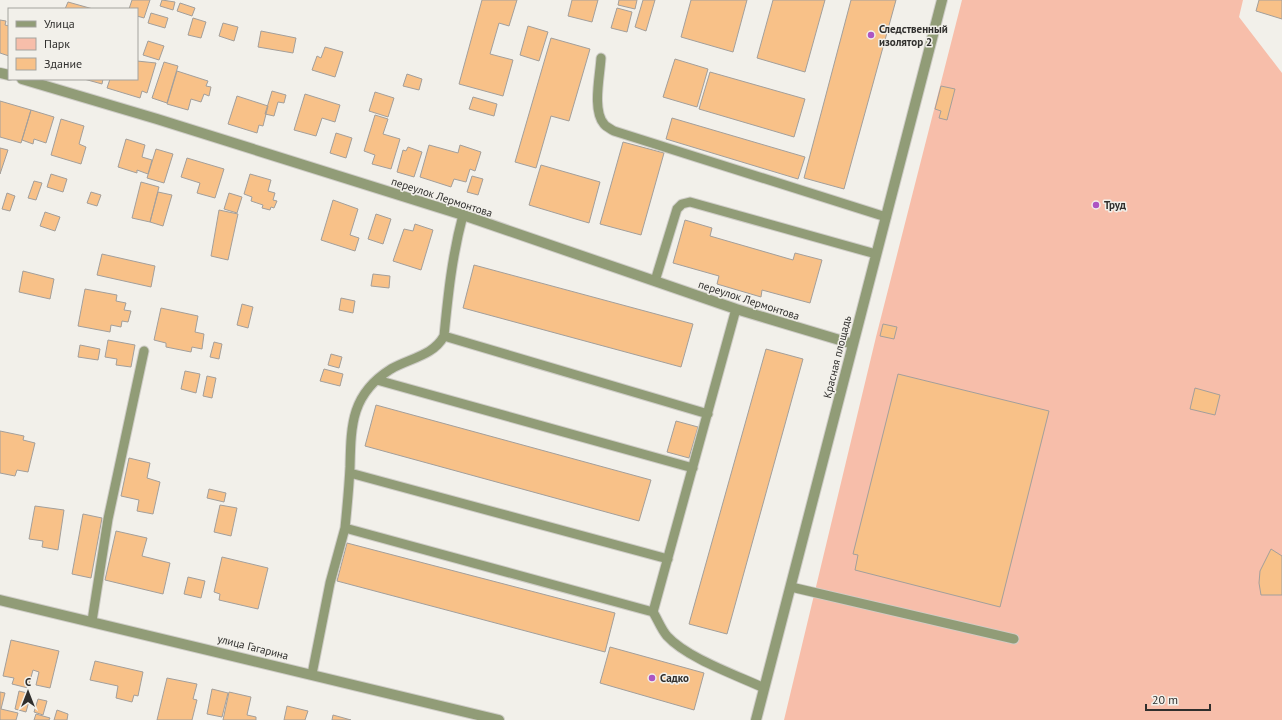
<svg xmlns="http://www.w3.org/2000/svg" width="1282" height="720" font-family="'PT Sans',sans-serif">
  <rect width="100%" height="100%" fill="#f2f0ea"/>
  <path fill="#f7beaa" d="M962,0H1243L1239,17L1282,73V720H784L876,337Z"/>
  <path fill="#f8c188" stroke="#a39f9b" d="M132,0H150L144,18L137,16V9H129Z
    M162,0L175,2L173,10L160,6Z
    M482,0H517L509,26L499,23L490,54L513,60L503,96L459,84Z
    M572,0H598L592,22L568,16Z
    M619,0H637L635,9L618,5Z
    M643,0H655L646,31L635,27Z
    M691,0H747L733,52L681,37Z
    M773,0H825L805,72L757,58Z
    M851,0H896L844,189L804,178Z
    M1259,0H1282V19L1256,11Z
    M68,2L93,9H65Z
    M180,3L195,8L192,16L177,11Z
    M617,8L632,12L627,32L611,28Z
    M151,13L168,18L165,28L148,23Z
    M193,18L206,22L201,38L188,35Z
    M0,20L6,21L5,25L9,26V56L0,53Z
    M223,23L238,27L234,41L219,36Z
    M528,26L548,32L539,61L520,55Z
    M261,31L296,38L293,53L258,47Z
    M551,38L590,49L569,121L551,116L536,168L515,162Z
    M148,41L164,46L159,60L143,55Z
    M325,47L343,52L335,77L312,70L317,56L321,58Z
    M675,59L708,69L697,107L663,97Z
    M137,61L156,63L147,93L142,91L140,98L107,88L110,79H137Z
    M164,62L178,66L167,103L152,98Z
    M177,71L208,81L206,86L211,87L209,96L204,94L201,102L191,99L188,110L167,104Z
    M710,72L805,99L794,137L699,109Z
    M407,74L422,79L419,90L403,86Z
    M84,79H103L102,84Z
    M941,86L955,89L947,120L939,118L941,111L935,109Z
    M272,91L286,95L284,103L278,102L274,116L265,114Z
    M375,92L394,98L388,117L369,111Z
    M305,94L340,105L335,122L322,118L316,136L294,130Z
    M237,96L268,106L263,126L259,125L257,133L228,124Z
    M473,97L497,104L494,116L469,109Z
    M0,101L31,110L21,143L0,137Z
    M31,110L54,117L46,143L34,139L33,144L22,140Z
    M375,115L388,119L383,134L400,139L391,169L372,164L375,155L364,151Z
    M672,118L805,157L798,179L666,139Z
    M61,119L84,126L79,144L86,147L81,164L51,155Z
    M336,133L352,138L346,158L330,153Z
    M126,139L145,145L142,157L152,160L148,174L137,170V173L118,167Z
    M623,142L664,153L641,235L600,224Z
    M429,145L458,153L460,145L481,152L475,171L470,169L466,182L454,179L451,187L420,177Z
    M408,147L422,152L414,177L397,172L403,150L406,151Z
    M0,148L8,150L0,174Z
    M156,149L173,154L164,183L147,178Z
    M187,158L224,169L215,198L197,193L200,183L181,177Z
    M541,165L600,182L589,223L529,205Z
    M51,174L67,179L63,192L47,187Z
    M250,174L271,180L268,191L275,193L273,200L277,201L274,208L271,207L270,210L262,208L263,205L251,201L252,197L244,194Z
    M472,176L483,179L478,195L467,192Z
    M34,181L42,183L36,200L28,198Z
    M141,182L159,187L150,222L132,218Z
    M91,192L101,195L97,206L87,203Z
    M158,192L172,195L163,226L150,222Z
    M7,193L15,196L10,211L2,209Z
    M229,193L242,197L237,213L224,209Z
    M333,200L358,209L350,235L359,238L355,251L321,240Z
    M219,210L238,214L228,260L211,256Z
    M45,212L60,217L55,231L40,226Z
    M376,214L391,219L383,244L368,239Z
    M685,220L712,228L710,236L793,260L795,253L822,260L810,303L762,290L761,297L717,284L719,276L673,263Z
    M415,224L433,230L421,270L393,261L404,229L413,231Z
    M102,254L155,266L151,287L97,275Z
    M474,265L693,324L681,367L463,308Z
    M23,271L54,279L50,299L19,292Z
    M373,274L390,276L389,288L371,286Z
    M85,289L117,295L116,301L126,303L124,310L131,311L128,322L122,321L121,327L111,325L110,332L78,326Z
    M341,298L355,301L353,313L339,310Z
    M242,304L253,307L248,328L237,325Z
    M161,308L198,316L195,332L204,334L202,349L192,347L191,352L166,347V343L154,340Z
    M883,324L897,327L894,339L880,336Z
    M108,340L135,345L131,367L116,365L117,359L105,357Z
    M214,342L222,344L219,359L210,357Z
    M80,345L100,349L98,360L78,357Z
    M766,349L803,359L727,634L689,624Z
    M331,354L342,357L339,368L328,365Z
    M324,369L343,374L340,386L320,381Z
    M185,371L200,374L196,393L181,389Z
    M898,374L1049,411L1000,607L855,570L858,555L853,554Z
    M207,376L216,378L212,398L203,396Z
    M1195,388L1220,395L1215,415L1190,409Z
    M376,405L651,480L639,521L365,446Z
    M676,421L698,427L689,458L667,452Z
    M0,431L24,436L23,440L35,443L28,472L17,470L15,476L0,473Z
    M129,458L150,463L147,478L160,482L153,514L137,511L139,500L121,496Z
    M209,489L226,493L224,502L207,498Z
    M220,505L237,508L231,536L214,532Z
    M35,506L64,510L58,550L42,547L43,541L29,539Z
    M83,514L102,518L91,578L72,574Z
    M116,531L147,538L142,556L170,563L163,594L105,580Z
    M347,543L615,613L605,652L337,581Z
    M1271,549L1282,556V595H1261L1259,583L1260,571Z
    M222,557L268,568L258,609L219,600L220,594L214,592Z
    M188,577L205,581L201,598L184,594Z
    M11,640L59,651L50,688L36,685L39,672L33,670L28,688L12,684L14,678L3,676Z
    M610,647L704,673L694,710L600,683Z
    M95,661L143,672L138,696L134,695L132,702L116,698L118,686L90,680Z
    M167,678L197,684L193,699L197,700L192,720H157Z
    M212,689L228,693L222,717L207,714Z
    M19,691L31,694L26,712L15,709Z
    M0,692L5,693L1,709L18,713L16,720H0Z
    M229,692L251,697L247,715L256,717V720H223Z
    M38,699L47,701L43,715L34,712Z
    M287,706L308,711L305,720H284Z
    M57,710L68,714L67,720H54Z
    M36,714L50,718L49,720H34Z
    M333,715L351,720H332Z"/>
  <g fill="none" stroke-linecap="round" stroke-linejoin="round">
    <g stroke="#cfcdc8" stroke-width="11">
      <path id="service" d="M601,58C600,76 592,110 604,124C606,127 611,129 614,131L886,217
        M463,215C452,256 448,295 444,336C433,356 410,358 391,369C351,394 351,425 350,467C349,488 347,508 345,528L653,612
        M655,281L677,209L682,204L690,202L876,254
        M736,309L653,612C658,620 661,629 667,636C687,658 736,675 764,688
        M444,336L708,414
        M377,380L693,468
        M350,473L668,559
        M791,587L1014,639
        M92,621L108,519L144,351
        M312,674L330,583L345,528"/>
    </g>
    <g stroke="#cfcdc8" stroke-width="12">
      <path id="minor" d="M0,73L9,75
        M22,79L157,119L463,215L736,309L853,344
        M0,600L499,720
        M756,720L942,0"/>
    </g>
    <use href="#service" stroke="#919c77" stroke-width="9"/>
    <use href="#minor" stroke="#919c77" stroke-width="10"/>
  </g>
  <g fill="#ac55c3" stroke="#f2f0ea" stroke-width="1.5">
    <circle cx="871" cy="35" r="4"/>
    <circle cx="1096" cy="205" r="4"/>
    <circle cx="652" cy="678" r="4"/>
  </g>
  <g text-anchor="middle" stroke-width="3" stroke-linejoin="round" paint-order="stroke">
    <g font-size="11" font-weight="bold" fill="#302f2d" stroke="#f2f0ea" text-anchor="start">
      <text x="879" y="33">Следственный<tspan x="879" dy="13">изолятор 2</tspan></text>
      <text x="1104" y="209">Труд</text>
      <text x="660" y="682">Садко</text>
    </g>
    <g font-size="11" fill="#302f2d" stroke="#f2f0ea">
      <text transform="translate(442 197) rotate(18)" y="4">переулок Лермонтова</text>
      <text transform="translate(749 300) rotate(18)" y="4">переулок Лермонтова</text>
      <text transform="translate(837 357) rotate(-76)" y="4">Красная площадь</text>
      <text transform="translate(253 647) rotate(14)" y="4">улица Гагарина</text>
    </g>
  </g>
  <rect x="8" y="8" width="130" height="72" fill="#f2f0ea" stroke="#a4a39e"/>
  <rect x="16" y="21" width="20" height="6" fill="#919c77" stroke="#a4a39e"/>
  <text x="44" y="28" font-size="12" fill="#302f2d">Улица</text>
  <rect x="16" y="38" width="20" height="12" fill="#f7beaa" stroke="#a4a39e"/>
  <text x="44" y="48" font-size="12" fill="#302f2d">Парк</text>
  <rect x="16" y="58" width="20" height="12" fill="#f8c188" stroke="#a4a39e"/>
  <text x="44" y="68" font-size="12" fill="#302f2d">Здание</text>
  <g transform="translate(28 692)" stroke="#f2f0ea" stroke-width="3" paint-order="stroke">
  <path d="M0-3L7 15L0 10L-7 15Z" fill="#302f2d"/>
  <text y="-6" font-size="11" font-weight="bold" text-anchor="middle" fill="#302f2d">С</text>
  </g>
  <path d="M1146 704v6h64v-6" fill="none" stroke="#302f2d" stroke-width="2"/>
  <text x="1152" y="704" font-size="12" fill="#302f2d" stroke="#f2f0ea" stroke-width="3" paint-order="stroke">20 m</text>
</svg>
